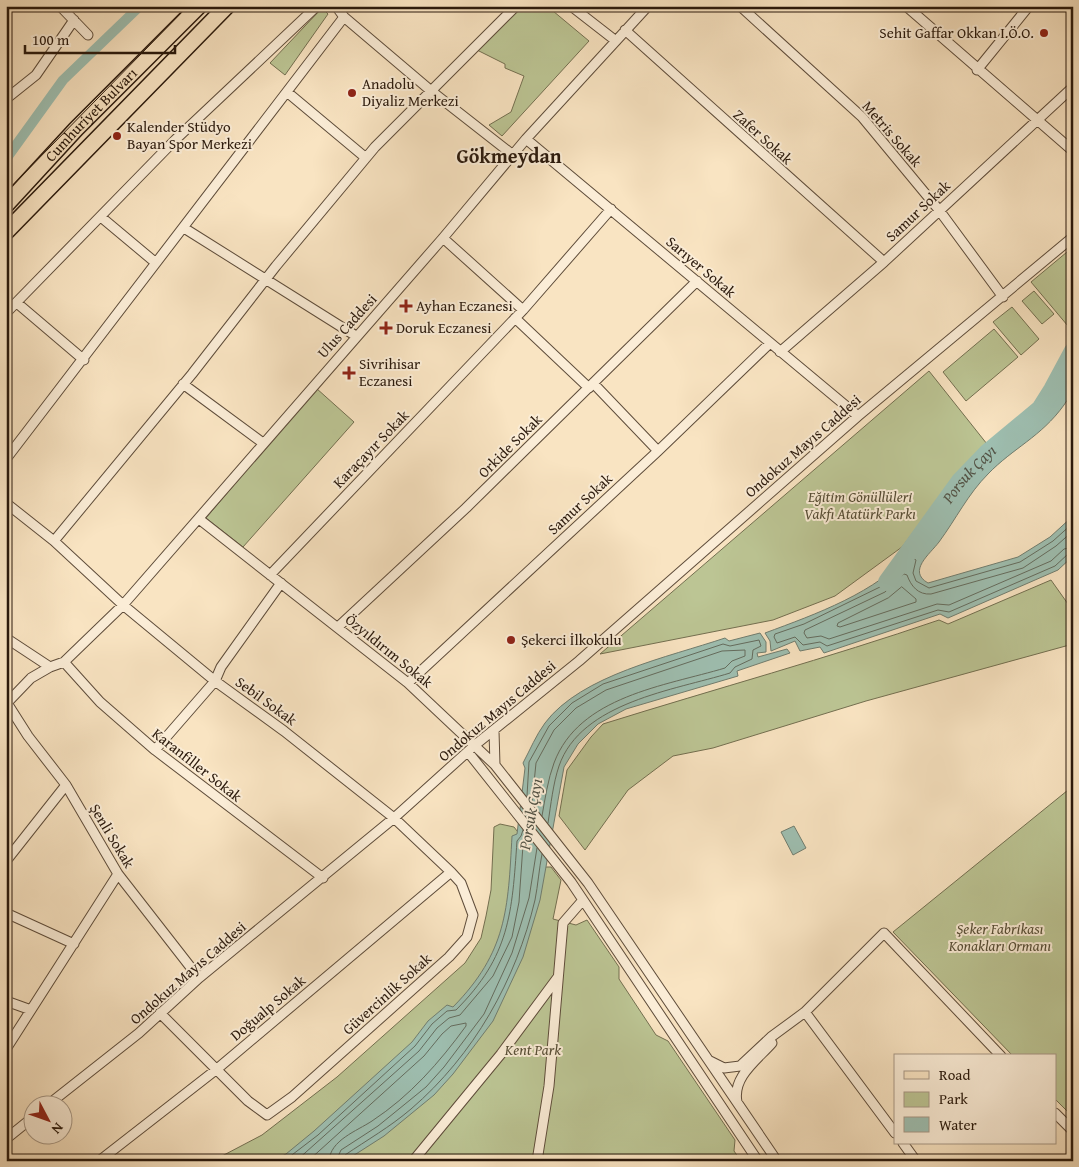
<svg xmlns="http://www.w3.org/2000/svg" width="1079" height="1167" font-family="'Gentium Book Plus',serif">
  <rect width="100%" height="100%" fill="#f9e4c2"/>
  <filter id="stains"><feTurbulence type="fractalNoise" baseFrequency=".004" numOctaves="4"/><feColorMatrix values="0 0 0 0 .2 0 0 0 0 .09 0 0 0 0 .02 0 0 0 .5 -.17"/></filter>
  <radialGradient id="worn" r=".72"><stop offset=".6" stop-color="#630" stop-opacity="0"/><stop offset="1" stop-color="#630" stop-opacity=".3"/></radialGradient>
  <path fill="#bcc594" stroke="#736f50" d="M523,6H547L589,41L502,136L489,125L511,112L524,76L505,68V64L475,49Z
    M322,8L328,14L285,75L270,63Z
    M1073,247V332L1031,282Z
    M1034,291L1054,314L1042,324L1022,301Z
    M1012,307L1039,339L1021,355L993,322Z
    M994,329L1018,357L966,401L943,372Z
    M929,371L987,444L948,487L902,547L835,596L773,620L600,654Z
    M316,388L354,422L243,547L206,518Z
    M1051,580L1073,611V644L866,701L713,748L673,756L628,790L585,850L559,816L567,770L591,737L603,724C715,689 828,658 939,620L948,624Z
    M1073,786V1117L1055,1099V1056H1013L893,932Z
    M500,824L514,827L545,867H551L561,880L553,919L576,925L587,920L619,967V979L656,1035L668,1041L735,1140L734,1151L741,1161H185L222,1156L262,1135L337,1077L465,963L481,938L486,916L491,890L494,827Z"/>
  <path fill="#9ebfb1" stroke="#707d6f" d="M1073,366C1073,374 1075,386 1072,393C1071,397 1066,401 1064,405C1041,437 1013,448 988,474C968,494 956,519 939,542C930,554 907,571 928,583L1018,557L1050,537L1073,516V556L1058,570L948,618L940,614L824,653L820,647L800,651L795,641L771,651L770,641L765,633C816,614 876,593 913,551C936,524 950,491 977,466C996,448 1021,436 1039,417C1054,401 1063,385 1073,366Z
    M760,633L766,642V652L757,653L758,657L787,649L790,653L737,671L738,676L626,709L598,724L578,744L564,767L540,900L523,957L493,1021L453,1074L434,1095L384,1136L345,1161H272L286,1154L314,1131L412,1042L428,1021L447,1005L453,1007C507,952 508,909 512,836L517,834L525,768L523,763C530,750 536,735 545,723C581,675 669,657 725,638L729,641Z
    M794,826L806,848L793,855L781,832Z"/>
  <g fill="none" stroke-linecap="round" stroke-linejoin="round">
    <path stroke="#646c5e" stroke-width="1" d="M1073,523L1053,541L1020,562L929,588L916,581L913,573L916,560L913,558L882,586L804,624L775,634L774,637L777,643L795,637L803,645L820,642L827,646L938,610L949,612L1055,566L1068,554L1073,553
      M1073,531L1056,546L1023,568L931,594C918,595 911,586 907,575L904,574L885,592L805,630L804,633L807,638L821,636L829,639L937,604L949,605L1051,561L1064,549L1073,547
      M902,587L916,599V602L840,627L837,626L838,623L888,598Z
      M527,796L529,762L549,726L572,703L603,684L723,644L730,646L759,640L761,646L753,650L752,659L735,667L730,673C675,690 581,702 559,766C553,784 551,804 548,823
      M532,803L536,763L554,730L576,708L606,690L722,651L745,650V656L732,661L725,668C665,686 579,696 554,763C548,779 545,799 542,816
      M284,1161L318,1135L415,1046L432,1024L447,1011L456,1010C510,956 512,913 517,841L521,836L523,830
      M296,1161L419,1051L437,1028L449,1018L460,1015L493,976L512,937L519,902L523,845L528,837
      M308,1161L424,1056L442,1034L451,1026L466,1023V1026C439,1063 410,1096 372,1121C357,1131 330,1140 329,1161
      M336,1161L341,1150L378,1126L426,1087L444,1067L484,1014L512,953L529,898L537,848
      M343,1161L345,1155C367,1140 390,1127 411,1109C474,1055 516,980 535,900C538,885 539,869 542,854"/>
    <path stroke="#9ebfb1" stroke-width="10" d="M6,159L63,80L140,6"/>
    <path stroke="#9ebfb1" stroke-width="18" id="s1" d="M887,582L960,481L987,453L1040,409L1052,390L1073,351"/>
    <g stroke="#5e4c3a" stroke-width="11">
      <path id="street" d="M60,6L88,35
        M336,6L344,17L430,90L513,155
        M571,6L616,41
        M740,6L862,117L939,210L1003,297
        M906,6L1073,151
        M625,30L884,262
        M977,70L1029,6
        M287,92L366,158
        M6,99L36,75L74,20
        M526,139L858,416
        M101,217L156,263
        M184,228L356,336
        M443,238L523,310
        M17,303L84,360
        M6,313L175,140L317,6
        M515,318L589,388
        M780,352L884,262L1073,87
        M593,383L658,451
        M183,384L263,443
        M6,459L344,17
        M6,503L54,541L123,605L215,681L284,731L394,818L451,872L461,883L473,915L467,937L449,957L292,1097L267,1115L248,1101L160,1013
        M199,519L408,683L495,765
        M54,541L192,374L276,266L375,147L516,6
        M270,575L523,310L611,209
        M338,627L466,508L697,281
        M6,638L50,667
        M64,662L100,702L155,750L323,878
        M408,683L658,451L769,344
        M7,703L28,736L66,785L118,874L199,978
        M6,704L31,678L50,667L64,662L123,605L443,238L526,139L648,6
        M494,731L495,765L588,883L777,1161
        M155,750L215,681L221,667L281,583
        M468,752L571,882L758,1161
        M6,861L66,785
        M6,913L74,944
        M6,1001L31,1010
        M805,1012L895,1133
        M6,1049L118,874
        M710,1061L724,1068L740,1066L771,1037L805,1012L884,933L1001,1056
        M737,1102C732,1077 757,1060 772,1043
        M49,1104L139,1033L199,978L394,818L475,745L579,661L858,416L1073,237
        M1055,1113L1073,1131
        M6,1139L32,1118
        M903,1143L916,1161
        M99,1161L217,1069L451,872
        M413,1161L501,1054L558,977
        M537,1161L549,1086L563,923L583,900"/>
    </g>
    <g stroke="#2a190c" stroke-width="18">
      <g id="primary">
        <path id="s2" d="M6,205L76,129L199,6"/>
        <path d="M6,232L227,6"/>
      </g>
    </g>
    <use href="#street" stroke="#fbedd7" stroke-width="9"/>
    <use href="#primary" stroke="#f9e4c2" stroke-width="15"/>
    <path stroke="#2a190c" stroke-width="1" d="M6,192L188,6"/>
  </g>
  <g fill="#8f2418" stroke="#fbedd7" stroke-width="2">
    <circle cx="1044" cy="33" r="5"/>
    <circle cx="352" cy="93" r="5"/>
    <circle cx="117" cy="136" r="5"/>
    <path d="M403.5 298.5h5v5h5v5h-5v5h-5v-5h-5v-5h5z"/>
    <path d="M383.5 320.5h5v5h5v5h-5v5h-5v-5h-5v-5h5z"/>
    <path d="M346.5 365.5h5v5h5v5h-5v5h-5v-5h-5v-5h5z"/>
    <circle cx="511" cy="640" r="5"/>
  </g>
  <g text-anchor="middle" stroke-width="4" stroke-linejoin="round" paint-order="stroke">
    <g font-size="15" fill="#2a190c" stroke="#fbedd7" text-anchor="start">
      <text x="1034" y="38" text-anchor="end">Sehit Gaffar Okkan I.Ö.O.</text>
      <text x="362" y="89">Anadolu<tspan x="362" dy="17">Diyaliz Merkezi</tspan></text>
      <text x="127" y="132">Kalender Stüdyo<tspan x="127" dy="17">Bayan Spor Merkezi</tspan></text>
      <text x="416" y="311">Ayhan Eczanesi</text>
      <text x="396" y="333">Doruk Eczanesi</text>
      <text x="359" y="369">Sivrihisar<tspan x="359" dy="17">Eczanesi</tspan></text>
      <text x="521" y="645">Şekerci İlkokulu</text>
    </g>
    <g font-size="15" fill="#2a190c" stroke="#fbedd7">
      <text dy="5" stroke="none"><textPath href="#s2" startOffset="124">Cumhuriyet Bulvarı</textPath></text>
      <text transform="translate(892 134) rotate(49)" y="5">Metris Sokak</text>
      <text transform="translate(763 137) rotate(42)" y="5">Zafer Sokak</text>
      <text transform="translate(918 211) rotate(-43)" y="5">Samur Sokak</text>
      <text transform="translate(701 267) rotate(40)" y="5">Sarıyer Sokak</text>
      <text transform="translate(347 326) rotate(-48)" y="5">Ulus Caddesi</text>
      <text transform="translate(510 446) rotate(-45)" y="5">Orkide Sokak</text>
      <text transform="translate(803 446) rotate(-41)" y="5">Ondokuz Mayıs Caddesi</text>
      <text transform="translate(371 449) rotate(-46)" y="5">Karaçayır Sokak</text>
      <text transform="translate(580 504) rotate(-43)" y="5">Samur Sokak</text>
      <text transform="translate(389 651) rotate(39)" y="5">Özyıldırım Sokak</text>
      <text transform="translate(266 701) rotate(36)" y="5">Sebil Sokak</text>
      <text transform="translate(497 711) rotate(-40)" y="5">Ondokuz Mayıs Caddesi</text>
      <text transform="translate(197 765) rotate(38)" y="5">Karanfiller Sokak</text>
      <text transform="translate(112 836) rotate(59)" y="5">Şenli Sokak</text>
      <text transform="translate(188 973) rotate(-41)" y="5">Ondokuz Mayıs Caddesi</text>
      <text transform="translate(387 994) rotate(-42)" y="5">Güvercinlik Sokak</text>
      <text transform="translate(268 1008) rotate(-40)" y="5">Doğualp Sokak</text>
    </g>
    <g font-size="15" font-style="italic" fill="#564d35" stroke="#fbedd7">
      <text x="860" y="502">Eğitim Gönüllüleri<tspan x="860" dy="17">Vakfı Atatürk Parkı</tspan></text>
      <text x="1000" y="934">Şeker Fabrikası<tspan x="1000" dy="17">Konakları Ormanı</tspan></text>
      <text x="533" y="1055">Kent Park</text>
    </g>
    <g font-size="16" font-style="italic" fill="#535346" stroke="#fbedd7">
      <text dy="6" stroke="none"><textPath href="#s1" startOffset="136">Porsuk Çayı</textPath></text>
      <text transform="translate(530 814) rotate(-80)" y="6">Porsuk Çayı</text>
    </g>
    <g font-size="20" font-weight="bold" fill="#2a190c" stroke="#fbedd7">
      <text x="509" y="163">Gökmeydan</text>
    </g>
  </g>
  <rect width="1079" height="1167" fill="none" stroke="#f9e4c2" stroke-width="25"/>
  <rect x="8" y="8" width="1064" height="1152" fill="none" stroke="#2a190c" stroke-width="2.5"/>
  <rect x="12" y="12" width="1054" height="1142" fill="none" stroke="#2a190c"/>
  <rect x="894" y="1054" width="162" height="90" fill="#fbedd7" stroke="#a79886"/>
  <rect x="904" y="1071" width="25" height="8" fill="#f9e4c2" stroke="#a79886"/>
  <text x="939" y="1080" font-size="15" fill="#2a190c">Road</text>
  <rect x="904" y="1092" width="25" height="15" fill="#bcc594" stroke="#a79886"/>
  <text x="939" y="1104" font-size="15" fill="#2a190c">Park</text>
  <rect x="904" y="1117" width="25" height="15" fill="#9ebfb1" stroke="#a79886"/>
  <text x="939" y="1130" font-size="15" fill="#2a190c">Water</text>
  <g transform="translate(48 1120) rotate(131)"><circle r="24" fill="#fbedd7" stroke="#a79886"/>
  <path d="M0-4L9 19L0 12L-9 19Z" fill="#8f2418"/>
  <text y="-8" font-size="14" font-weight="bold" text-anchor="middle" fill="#2a190c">N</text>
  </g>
  <path d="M25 45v8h150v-8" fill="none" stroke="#2a190c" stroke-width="2.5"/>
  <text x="32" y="45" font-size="15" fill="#2a190c" stroke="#fbedd7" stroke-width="4" paint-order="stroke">100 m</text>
  <rect width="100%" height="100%" filter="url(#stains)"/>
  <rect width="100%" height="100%" fill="url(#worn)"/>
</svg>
